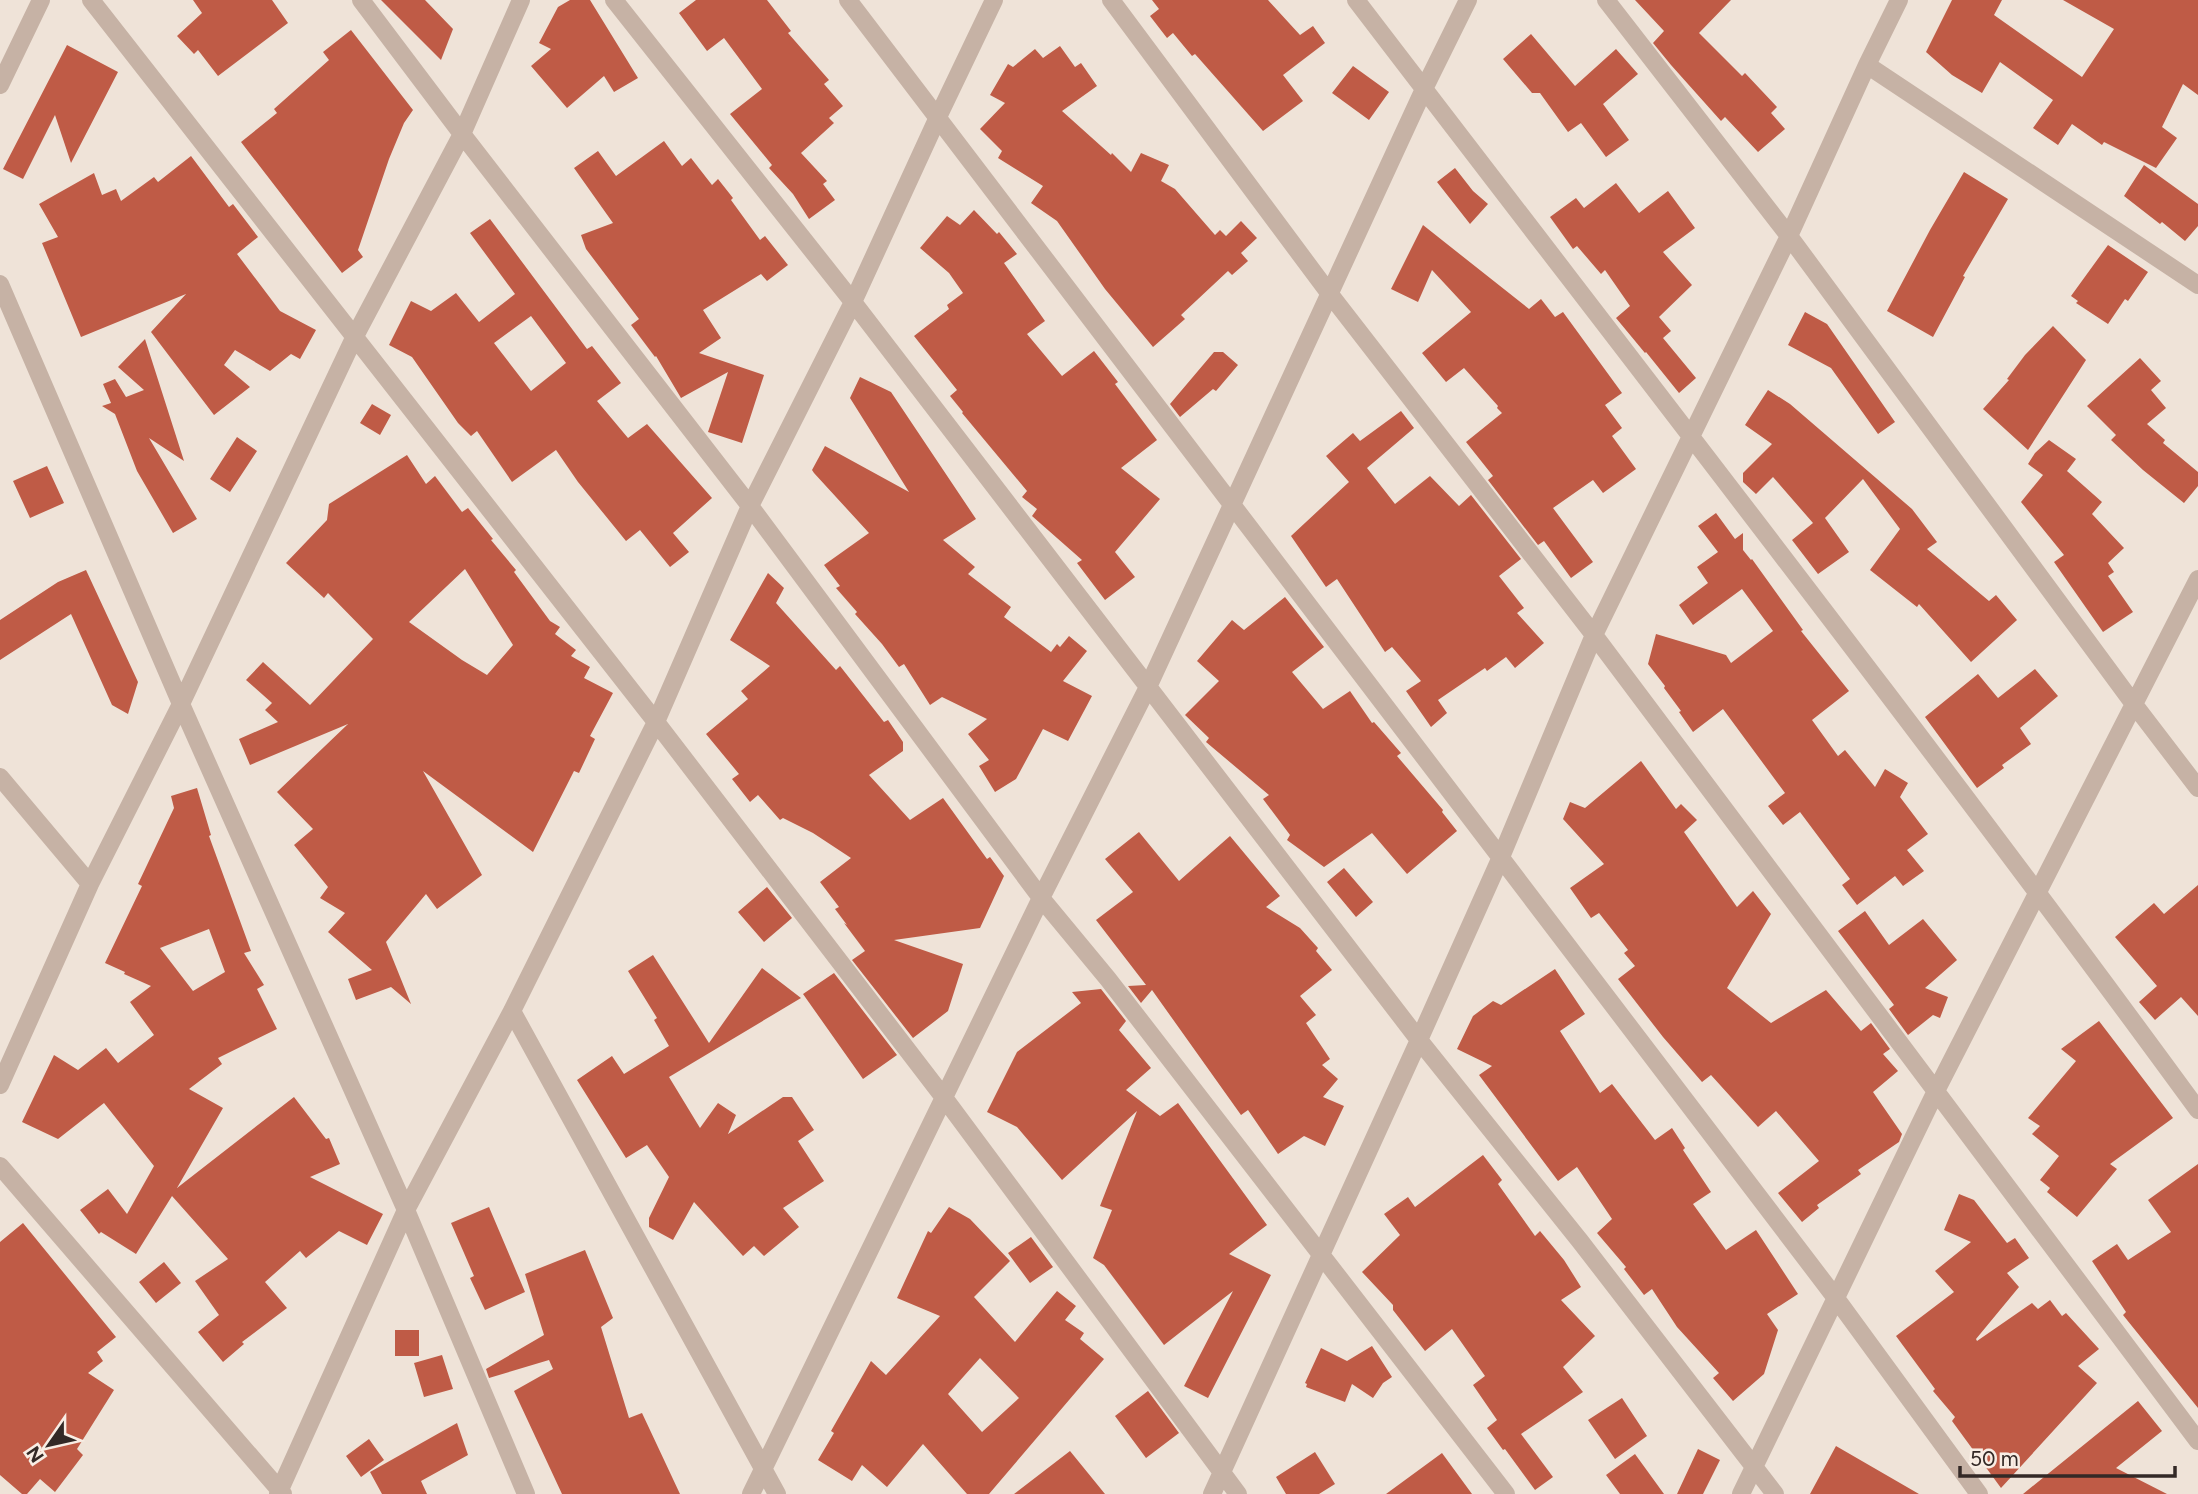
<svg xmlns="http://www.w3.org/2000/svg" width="2198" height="1494" font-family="Figtree,sans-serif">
  <rect width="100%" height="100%" fill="#efe3d8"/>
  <path fill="#bf5b46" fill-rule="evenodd" d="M193,0H272L288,23L218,76L198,50L194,54L177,36L202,13Z
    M381,0H425L453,29L441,60Z
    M570,0H590L638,78L614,92L604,76L567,108L531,66L551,49L539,43L558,7Z
    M696,0H767L791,31L788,33L829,80L824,84L843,106L829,118L834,123L801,153L827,181L823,184L835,200L809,219L793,194L769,168L772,165L730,114L762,89L724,38L707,51L679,13Z
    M1152,0H1268L1300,35L1313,26L1325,43L1283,75L1303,101L1263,131L1195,54L1192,56L1173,33L1167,38L1150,16L1159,9Z
    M1635,0H1731L1699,33L1742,76L1745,73L1777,107L1771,113L1785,129L1758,152L1725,117L1721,121L1671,65L1653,43L1664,31Z
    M1952,0H2002L1994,15L2082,77L2114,29L2063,0H2198V95L2183,84L2162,127L2177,138L2156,168L2104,142L2102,145L2072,124L2058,145L2033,128L2053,100L2000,62L1982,93L1952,75L1926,52Z
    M351,30L413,110L404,123L389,159L358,250L363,257L342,273L241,142L277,113L274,109L329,60L323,52Z
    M1531,34L1575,86L1616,49L1638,74L1603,104L1629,140L1606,157L1581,123L1568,132L1540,93H1532L1503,59Z
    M67,45L118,72L71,163L55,115L23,179L3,169Z
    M1060,46L1075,67L1081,63L1097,86L1062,111L1111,155L1112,153L1131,172L1141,153L1169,165L1161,181L1175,189L1215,235L1220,230L1226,236L1241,221L1257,238L1241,253L1248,261L1232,275L1228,271L1181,315L1185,319L1153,347L1105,289L1057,221L1031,203L1043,186L998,158L1002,151L980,129L1005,103L990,95L1008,64L1013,67L1035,49L1043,58Z
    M1353,66L1389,92L1369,120L1332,93Z
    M664,141L682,166L691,158L712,185L718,179L733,198L731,200L760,240L765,236L788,265L767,281L761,274L703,310L721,338L699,353L764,375L742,443L708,432L728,372L681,398L656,356L655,357L631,325L639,319L586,249L581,235L613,223L574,168L598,151L616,176Z
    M191,156L229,207L233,204L258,237L237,254L280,311L316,330L300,359L291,354L270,371L235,350L224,365L250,387L214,415L151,332L186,294L81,337L42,243L58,237L39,204L94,173L102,195L116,189L121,201L154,177L158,182Z
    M2144,165L2198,204V226L2185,241L2162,222L2160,224L2124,196Z
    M1455,168L1473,191L1488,204L1470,224L1437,182Z
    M1964,172L2008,199L1963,276L1965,277L1933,337L1887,311L1930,230Z
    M1616,183L1639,213L1668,191L1695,228L1663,252L1692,285L1659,317L1671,331L1663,338L1696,378L1679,393L1646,352L1645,353L1616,318L1630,306L1605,270L1601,274L1577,246L1573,249L1550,217L1576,198L1584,208Z
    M974,210L997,234L999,232L1017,254L1004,263L1045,321L1027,334L1062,376L1094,351L1118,382L1115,384L1157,440L1121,468L1160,499L1115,552L1135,577L1105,600L1077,563L1082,560L1032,516L1037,509L1022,497L1027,491L962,413L963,412L950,396L957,390L914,336L949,309L947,305L963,293L949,273L920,248L947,216L960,225Z
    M490,219L587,349L592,346L621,383L597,401L628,438L647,424L712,498L673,533L689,552L670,567L640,530L626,541L578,482L556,450L512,482L477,431L471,436L458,423L412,357L389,345L411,301L431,311L456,293L479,322L515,294L470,233ZM531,316L566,363L531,391L494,343Z
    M1423,225L1529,309L1541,299L1555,317L1563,312L1622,393L1605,405L1622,428L1612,436L1636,469L1603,493L1593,480L1553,508L1593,562L1571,578L1544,541L1538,545L1488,480L1493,476L1466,442L1502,413L1497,408L1498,406L1464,368L1446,382L1422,353L1471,312L1432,270L1418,302L1391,289Z
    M2108,245L2148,272L2128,301L2125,299L2108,324L2076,303L2078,301L2071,296Z
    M1805,312L1827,324L1895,422L1878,434L1831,368L1788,345Z
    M2053,326L2086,360L2028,450L1983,409L2009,380L2007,379L2025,355Z
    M145,339L184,461L149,438L197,519L173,533L137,471L115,414L102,406L111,403L103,384L115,379L126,397L144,390L118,367Z
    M1214,352H1223L1238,365L1216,391L1213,389L1180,417L1170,404Z
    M2140,358L2161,381L2151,390L2166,408L2147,424L2165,440L2163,443L2198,472V486L2184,503L2143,470L2111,440L2116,435L2087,406Z
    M860,377L891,392L976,519L943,540L975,567L968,574L1011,607L1004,617L1051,652L1057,644L1060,647L1069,636L1087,651L1063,681L1092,696L1068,741L1043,729L1016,779L995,792L979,766L989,760L968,734L987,719L942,697L930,705L904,664L899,667L882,644L855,614L857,612L836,588L840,586L824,565L869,533L814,473L812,470L825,446L909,492L850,398Z
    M1768,390L1790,404L1912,509L1937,542L1927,549L1989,601L1996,595L2017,620L1971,662L1919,604L1917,607L1870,570L1900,529L1863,479L1825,518L1849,552L1818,574L1792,540L1813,523L1773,477L1756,494L1743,482V473L1772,444L1745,425Z
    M372,404L391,415L380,435L360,423Z
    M1401,411L1414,428L1367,468L1395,504L1430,476L1459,506L1471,495L1521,559L1499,576L1524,608L1517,613L1544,643L1515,668L1506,657L1487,671L1485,668L1438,700L1447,713L1431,727L1406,691L1421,681L1392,647L1385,652L1337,579L1326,587L1291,536L1349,482L1326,456L1353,433L1360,441Z
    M237,437L257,451L230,492L210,479Z
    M2049,440L2076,459L2067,471L2102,502L2092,514L2124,548L2108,563L2114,572L2108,576L2133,612L2103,632L2054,562L2064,555L2021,502L2043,475L2028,464L2035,453Z
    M407,455L426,484L435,476L462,512L468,508L493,539L491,540L516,570L514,572L550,621L560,627L555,634L576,650L571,656L590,667L584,678L613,693L590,736L595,739L579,773L574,771L533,852L423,771L482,875L437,909L426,894L386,942L411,1004L391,987L356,1000L348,979L372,970L328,932L345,913L320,898L328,887L294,845L313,829L277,792L348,724L250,765L239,739L278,722L265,710L272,703L246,680L263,662L310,705L373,639L328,593L324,598L286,563L327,520L329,504ZM465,569L513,645L487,675L462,660L409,622Z
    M47,466L64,503L30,518L13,481Z
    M1716,513L1735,539L1743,533V550L1751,560L1752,559L1803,630L1801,631L1849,691L1812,720L1838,756L1845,750L1875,787L1885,769L1908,783L1900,797L1928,834L1907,850L1924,871L1903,886L1895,876L1857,905L1842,885L1850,879L1800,812L1783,825L1768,806L1785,793L1723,709L1693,732L1679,712L1681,711L1664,688L1665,686L1648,664L1656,634L1726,655L1731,663L1773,631L1742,589L1693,625L1679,605L1708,583L1697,567L1718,552L1698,526Z
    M86,570L138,682L128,714L112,705L71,614L0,660V620L58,582Z
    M768,573L784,588L776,603L836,670L840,666L884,722L888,720L903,742V751L869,775L910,820L943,798L987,859L990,857L1004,876L980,928L894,940L963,964L948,1011L913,1038L852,960L865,951L844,923L847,925L835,909L839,907L820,882L851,858L813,833L783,818L780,820L758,795L750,802L732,779L739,774L706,734L748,699L741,691L770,666L730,640Z
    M1285,597L1324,647L1292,672L1323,709L1350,691L1372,723L1374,722L1401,753L1397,756L1443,810L1442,812L1457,831L1407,874L1372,833L1324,867L1287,840L1290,835L1263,799L1269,795L1206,742L1209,738L1185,715L1219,681L1197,661L1232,620L1244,630Z
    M2035,669L2058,696L2020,728L2031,744L2002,765L2004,768L1977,788L1925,717L1978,674L1998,698Z
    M1641,761L1676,809L1681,804L1697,820L1684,832L1737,907L1753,891L1771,914L1727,988L1771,1023L1826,990L1861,1031L1871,1023L1890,1049L1883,1054L1898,1071L1873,1092L1902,1134L1899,1142L1858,1170L1861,1174L1817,1205L1819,1208L1802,1222L1778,1193L1819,1161L1776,1111L1758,1127L1711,1075L1702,1082L1663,1037L1618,979L1635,966L1624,953L1628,950L1599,913L1591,918L1570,888L1604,864L1563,819L1570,802L1585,808Z
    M197,788L211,835L209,836L251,951L244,953L264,985L257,989L277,1029L218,1058L222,1064L189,1089L223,1108L177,1188L294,1097L326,1139L329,1138L340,1164L310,1177L383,1214L367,1245L339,1231L306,1258L300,1251L265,1282L287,1308L242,1342L244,1344L223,1362L198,1332L219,1315L195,1281L228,1259L172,1196L136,1254L101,1232L99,1234L80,1210L108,1189L127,1214L154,1166L104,1103L58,1139L22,1122L54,1055L78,1070L106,1048L118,1063L154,1035L130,1002L151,986L124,974L125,972L105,963L142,886L138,884L174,808L171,796ZM209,929L225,972L193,991L160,948Z
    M1139,832L1179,881L1230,836L1280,896L1266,907L1300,928L1318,948L1316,951L1332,970L1300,996L1316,1015L1306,1023L1330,1059L1322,1065L1338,1079L1323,1097L1344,1106L1325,1146L1304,1136L1278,1154L1248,1110L1241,1115L1152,990L1141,1003L1128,986L1146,985L1096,920L1133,892L1105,859Z
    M1344,868L1373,902L1356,917L1327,882Z
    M2198,885V1016L2181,997L2155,1020L2139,1002L2157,986L2115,937L2154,903L2164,914Z
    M767,887L792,918L764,942L738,912Z
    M1865,911L1889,945L1923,919L1957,960L1925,988L1948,997L1940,1018L1933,1015L1908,1035L1889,1009L1894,1005L1838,931Z
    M653,955L709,1043L762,968L801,998L669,1077L700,1128L718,1103L736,1115L728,1134L783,1097H792L814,1130L798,1141L824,1181L783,1208L799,1227L764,1256L754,1246L743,1256L694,1202L673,1240L649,1227V1218L669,1177L647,1145L626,1158L577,1080L612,1056L624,1074L669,1046L654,1020L657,1018L628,971Z
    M1555,969L1585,1014L1560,1031L1600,1093L1612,1084L1655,1140L1672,1128L1685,1148L1683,1150L1711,1192L1693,1204L1726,1250L1756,1230L1798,1294L1767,1314L1778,1330L1764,1374L1733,1401L1713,1378L1719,1373L1677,1327L1652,1289L1644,1295L1624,1269L1626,1267L1597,1233L1612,1219L1577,1167L1558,1181L1479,1075L1492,1066L1457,1049L1473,1016L1493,1001L1501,1005Z
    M834,973L897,1055L863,1079L803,994Z
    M1101,989L1126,1021L1119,1030L1151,1068L1126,1090L1160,1116L1178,1103L1267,1225L1229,1254L1271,1275L1208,1398L1184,1386L1233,1291L1164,1345L1104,1265L1093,1258L1112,1210L1100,1206L1137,1111L1062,1180L1017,1127L987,1112L1017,1052L1081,1003L1072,992Z
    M2099,1021L2173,1118L2110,1164L2117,1169L2077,1217L2047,1192L2050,1188L2040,1180L2059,1156L2032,1134L2040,1126L2028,1118L2076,1061L2061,1049Z
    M1483,1155L1502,1180L1498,1184L1535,1236L1540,1231L1564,1260L1581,1287L1561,1300L1595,1336L1563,1367L1583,1392L1521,1434L1553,1477L1535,1490L1505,1449L1503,1450L1487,1428L1497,1420L1473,1385L1485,1376L1452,1329L1425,1351L1393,1310V1305L1362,1272L1400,1235L1384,1214L1408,1197L1415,1207Z
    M2198,1164V1408L2123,1315L2126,1312L2092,1261L2117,1244L2128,1260L2171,1232L2148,1200Z
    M1959,1194L1974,1200L2007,1243L2015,1238L2029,1258L2007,1273L2019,1287L1976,1339L1977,1341L2032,1303L2038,1309L2050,1300L2062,1316L2066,1313L2099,1349L2078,1366L2097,1383L2001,1488L1952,1421L1955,1417L1933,1391L1935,1389L1896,1336L1954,1292L1935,1271L1971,1242L1944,1230Z
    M489,1207L525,1292L485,1310L470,1278L474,1276L451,1223Z
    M949,1207L970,1219L1010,1261L974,1297L1015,1342L1057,1291L1076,1306L1065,1320L1084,1333L1080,1339L1104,1359L989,1494H967L923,1444L887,1487L862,1465L852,1481L818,1460L834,1433L831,1431L871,1361L886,1375L940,1316L897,1298L928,1231L931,1233ZM980,1358L1019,1398L982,1432L948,1394Z
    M23,1223L116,1337L97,1352L103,1361L88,1373L114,1390L77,1449L83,1455L55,1492L40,1479L27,1494H22L0,1475V1242Z
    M1031,1237L1053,1267L1030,1283L1008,1253Z
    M585,1250L613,1318L601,1327L629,1418L642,1413L680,1494H562L514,1391L553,1369L549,1360L489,1378L486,1369L544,1335L525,1274Z
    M164,1262L181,1283L156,1303L139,1282Z
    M395,1330H419V1356H395Z
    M1372,1346L1392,1377L1383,1383L1373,1398L1352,1384L1345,1402L1306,1387L1307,1384L1305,1383L1321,1348L1347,1361Z
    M442,1355L453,1389L424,1397L414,1363Z
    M1148,1391L1179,1433L1146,1458L1115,1416Z
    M1622,1398L1647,1436L1615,1459L1588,1420Z
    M2138,1401L2162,1431L2116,1468L2167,1494H2023Z
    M457,1423L468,1455L421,1481L427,1494H382L370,1472Z
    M369,1439L384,1460L361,1477L346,1456Z
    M1836,1446L1919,1494H1810Z
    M1698,1449L1720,1460L1703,1494H1677Z
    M1070,1451L1105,1494H1014Z
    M1315,1452L1335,1484L1319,1494H1286L1276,1477Z
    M1442,1453L1472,1494H1386Z
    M1635,1454L1664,1494H1620L1606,1475Z"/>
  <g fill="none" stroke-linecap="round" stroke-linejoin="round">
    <path stroke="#c6b2a5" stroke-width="18" d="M91,0L656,722L945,1099L1238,1494
      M361,0L462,134L750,506L1041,898L1108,979L1506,1494
      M614,0L853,302L1419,1040L1580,1241L1775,1494
      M848,0L1835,1297L1979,1494
      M1111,0L1329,293L1594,635L2198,1441
      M1356,0C1638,369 1924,735 2198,1110
      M1606,0L1789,236L2133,703L2198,788
      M1867,65L2198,285
      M0,85L41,0
      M0,284L181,704L406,1210L526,1494
      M0,777L90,884
      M512,1011L777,1494
      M0,1085L90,884L181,704L354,338L462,134L521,0
      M0,1166L283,1494
      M278,1494L406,1210L512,1011L656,722L750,506L853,302L938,117L994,0
      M751,1494L1041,898L1148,687L1424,89L1468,0
      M1212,1494L1419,1040L1501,857L1594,635L1789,236L1867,65L1899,0
      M1741,1494L1936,1091L2198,579"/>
  </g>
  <g transform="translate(49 1445) rotate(236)" stroke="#f8ede4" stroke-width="5" paint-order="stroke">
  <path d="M0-5L12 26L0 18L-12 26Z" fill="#332926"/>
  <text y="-10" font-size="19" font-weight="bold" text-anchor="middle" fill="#332926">N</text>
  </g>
  <path d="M1960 1466v10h215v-10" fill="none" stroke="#332926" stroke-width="3.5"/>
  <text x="1970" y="1466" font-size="21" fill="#332926" stroke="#f8ede4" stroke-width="5" paint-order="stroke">50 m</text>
</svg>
